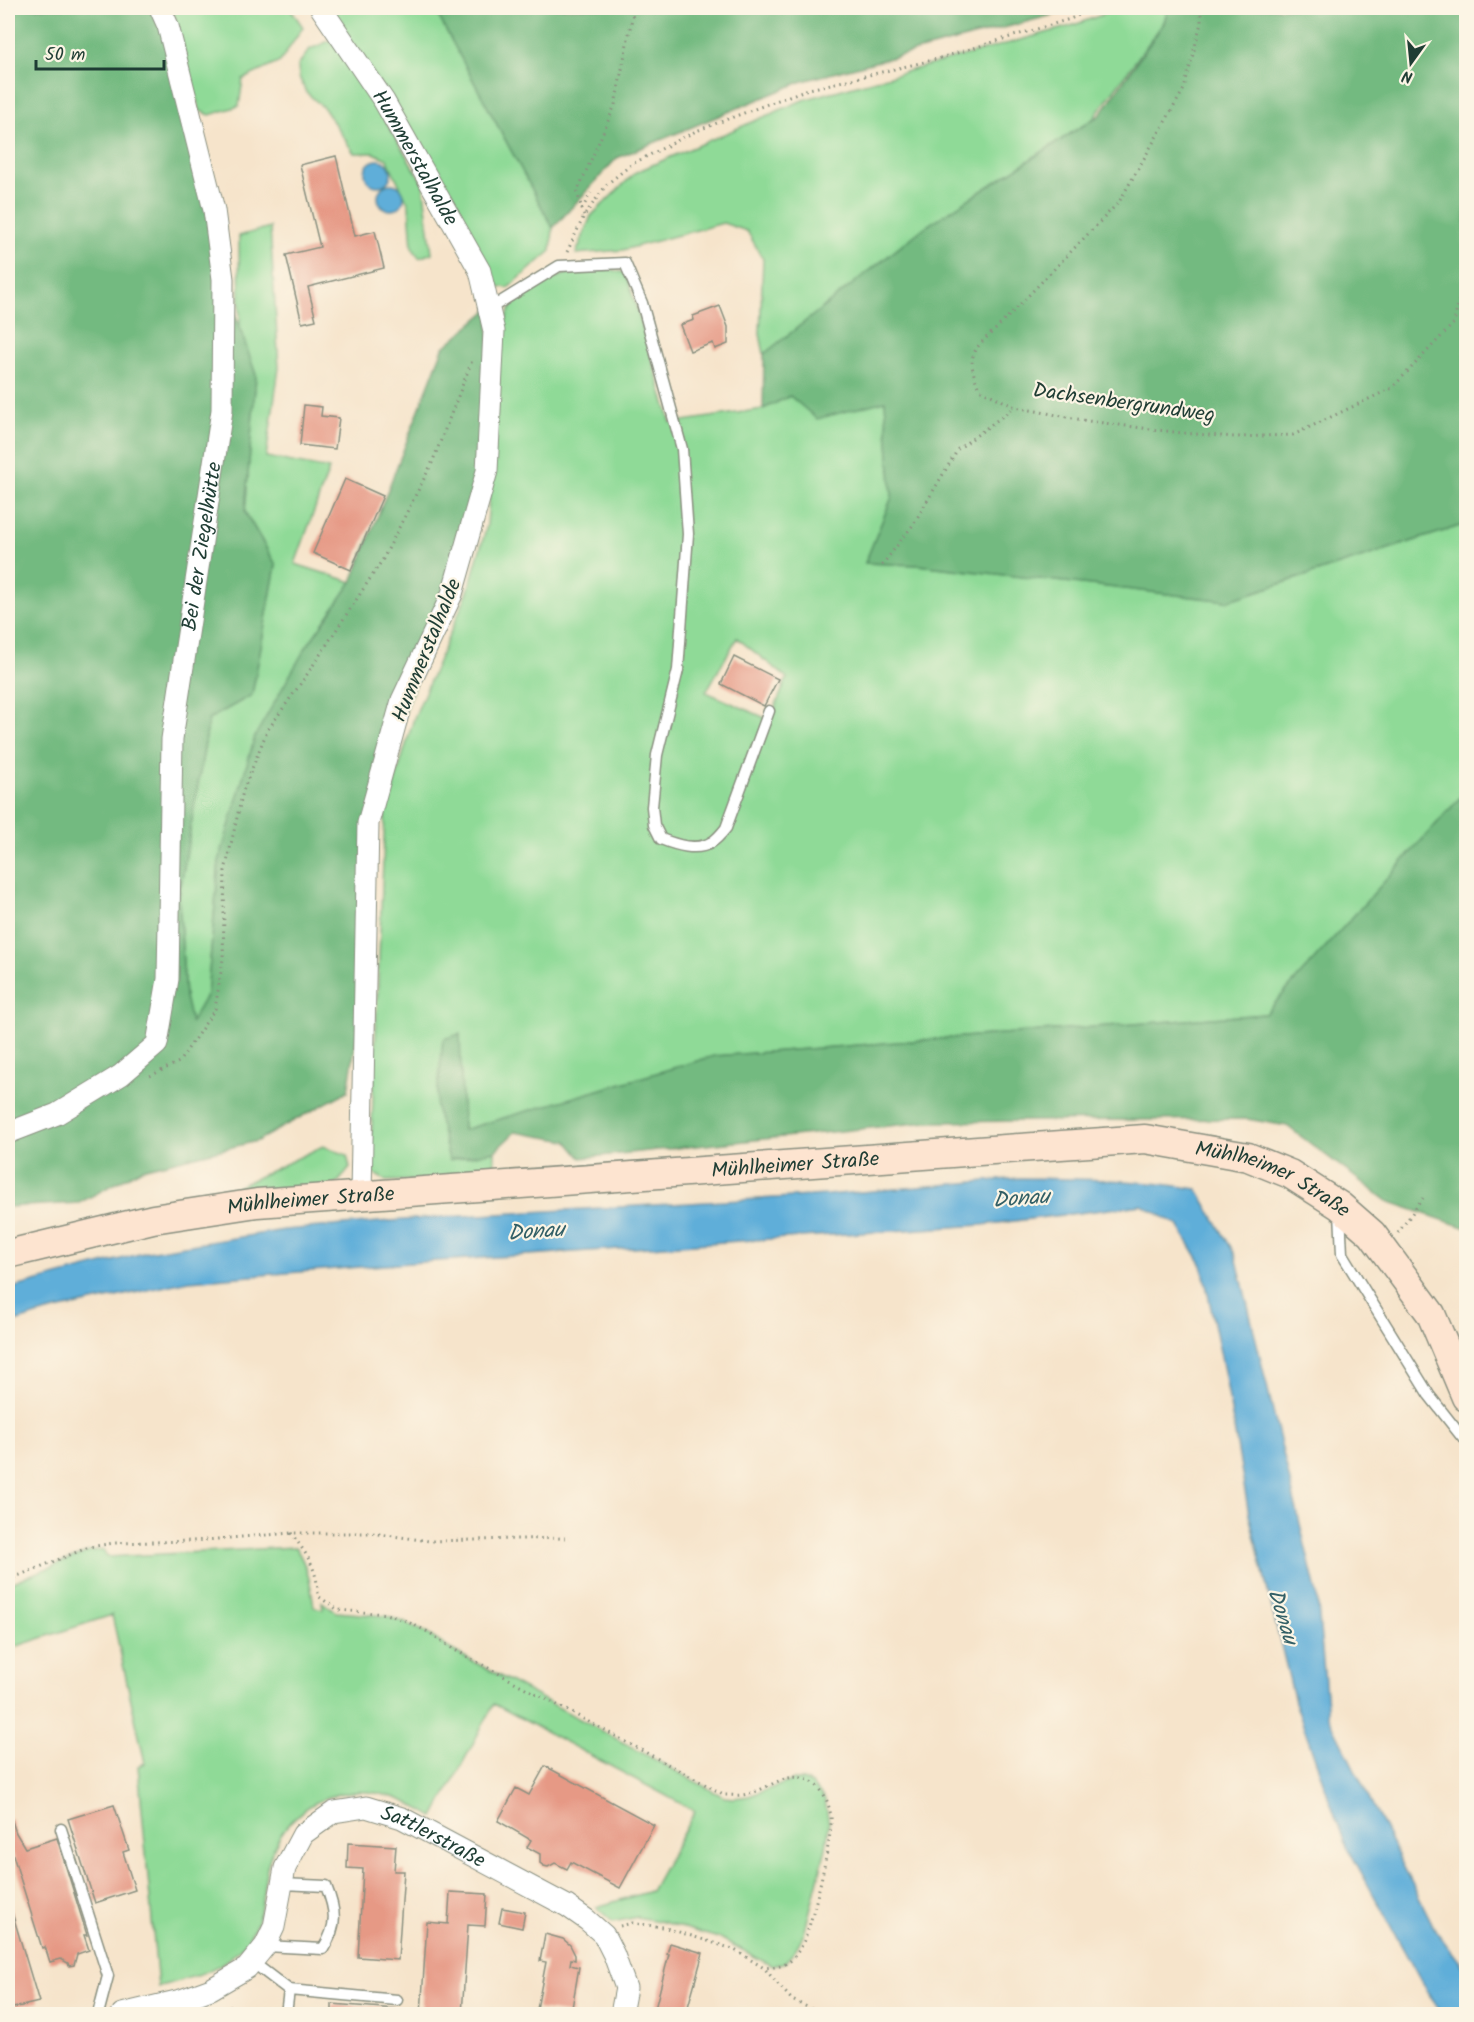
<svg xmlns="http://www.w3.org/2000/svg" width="1474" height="2022" font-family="Kalam,sans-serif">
  <rect width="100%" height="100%" fill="#fcf5e5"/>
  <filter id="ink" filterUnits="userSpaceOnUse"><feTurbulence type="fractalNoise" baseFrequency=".0167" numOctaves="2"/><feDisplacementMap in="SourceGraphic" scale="12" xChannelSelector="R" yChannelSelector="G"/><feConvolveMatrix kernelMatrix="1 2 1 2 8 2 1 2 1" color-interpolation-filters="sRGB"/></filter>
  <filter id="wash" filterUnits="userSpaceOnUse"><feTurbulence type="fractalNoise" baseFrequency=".008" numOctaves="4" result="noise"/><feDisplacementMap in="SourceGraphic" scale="24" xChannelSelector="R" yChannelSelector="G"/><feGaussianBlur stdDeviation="1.35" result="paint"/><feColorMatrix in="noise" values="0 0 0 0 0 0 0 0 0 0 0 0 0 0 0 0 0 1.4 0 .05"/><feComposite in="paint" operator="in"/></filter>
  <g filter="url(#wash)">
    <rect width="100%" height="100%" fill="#f6e4cb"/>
    <path fill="#8fda97" stroke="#578c66" stroke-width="1.5" fill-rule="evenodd" d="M172,8H290L303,27L280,62L243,79L239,106L210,115L200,111Z
      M325,8H434L553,228L551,251L508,288L496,286L383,89Z
      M1121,8H1168L1164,22L1093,119L925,227L764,354L760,334L763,259L747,231L723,223L623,250L576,254L591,216L636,172L803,100L1071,26Z
      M329,41L340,47L423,183L432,253L419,258L412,247L409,205L387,159L374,153H354L324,108L306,92L299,77L298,65L310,49Z
      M270,227L279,368L266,457L329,469L295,564L352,582L305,649L219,861L207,994L191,1023L185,997L179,897L209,719L252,695L276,565L245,512L256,375L240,330L239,236Z
      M608,269L626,273L671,423L763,409L790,396L817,418L885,400L892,497L865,563L919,565L1227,601L1466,524V791L1266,1014L714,1056L463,1130L459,1035L449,1160L495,1151L494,1179L386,1181L370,1171L385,815L414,718L468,591L487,525L502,329L511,307L534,286L576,270ZM737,638L787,678L770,720L706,692Z
      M323,1146L347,1155L350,1168L333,1188L179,1202L233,1189Z
      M295,1547C308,1566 311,1585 314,1607L323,1609L322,1602L336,1612L386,1616L403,1622L426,1633L450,1649L724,1797L734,1798L749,1796L794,1780H803L812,1784L825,1800L829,1824L826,1848L804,1934L794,1952L785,1962L772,1966L722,1939L659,1921L637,1917L613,1922L596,1907L651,1891L695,1811L494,1704L434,1817C421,1810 407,1801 393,1797C337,1780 284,1807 268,1864C260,1893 266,1914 246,1942C225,1970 190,1978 158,1987L138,1766L145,1763L112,1615L8,1649V1584L88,1552L103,1549L107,1557Z"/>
    <path fill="#73ba80" stroke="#497c5a" stroke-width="1.5" d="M8,8H160L223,279L256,375L245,512L276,565L252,695L209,719L179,897L185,997L191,1022L207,994L219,861L255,736L305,649L352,582L443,348L489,309L487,471L368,823L366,976L348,1091L257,1141L142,1169L79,1203L8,1207Z
      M434,8H1079L803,81L617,158L553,228Z
      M1168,8H1466V524L1227,601L919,565L865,563L892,497L885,401L817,419L790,396L763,409L764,354L925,227L1100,115L1164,23Z
      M1466,791V1228L1387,1201L1287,1126L1247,1119L927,1122L581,1158L567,1141L515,1132L495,1151L449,1160L436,1107L443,1039L460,1034L463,1130L714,1056L1265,1014Z"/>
    <path fill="#5faed9" stroke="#3f7686" stroke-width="1.5" d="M365 173a13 13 0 1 1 26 0a13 13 0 1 1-26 0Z
      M378 197a13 13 0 1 1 26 0a13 13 0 1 1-26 0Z
      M1020,1178C1080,1179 1138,1179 1197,1189L1236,1256L1317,1595L1328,1716L1436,1931L1466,1970V2014H1443L1428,1994L1344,1841L1295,1702L1249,1514L1225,1376L1202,1265L1178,1225L1142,1205L982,1225L422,1262L189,1281L47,1312L8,1324V1289L147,1252L284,1230L427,1218L827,1195Z"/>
    <g id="blocks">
      <path fill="#e69985" d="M336,156L355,236L375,231L384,268L308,287L316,320L302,323L286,255L320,247L300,165Z
        M720,306L728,327V344L715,349L713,343L690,351L680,325L694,320L693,316Z
        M304,405L322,407L321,416L339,418L335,449L300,445Z
        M345,479L383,496L351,570L313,553Z
        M734,657L778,679L764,706L721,684Z
        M545,1766L654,1825L620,1888L571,1862L567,1869L555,1863L548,1867L544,1866L540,1863V1854L527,1847L531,1840L498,1821L516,1788L529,1795Z
        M114,1805L129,1850L123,1852L135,1890L95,1903L68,1819Z
        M11,1818L16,1833L25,1848L57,1838L87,1935H84L89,1950L77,1954L74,1965L69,1966L68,1963L61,1959L50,1962L45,1947L42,1948L12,1852L8,1854V1820Z
        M348,1843L396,1846L394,1871H404L398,1960L358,1957L363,1869L347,1868Z
        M450,1892L487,1894L485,1926L468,1925L462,2014H421L427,1922L448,1924Z
        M8,1899L39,2002L13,2008L11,1999L8,2000Z
        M502,1908L525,1912L522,1928L499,1923Z
        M545,1934L563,1939L570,1945L575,1955V1960L571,1959L570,1965L579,1967L571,2014L537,2009L546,1962L540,1961Z
        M670,1943L703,1953L686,2014H677L655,2009L669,1954H667Z
        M332,2004L396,2009V2014H332Z"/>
    </g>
  </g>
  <g filter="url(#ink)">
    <use href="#blocks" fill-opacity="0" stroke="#8a9080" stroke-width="1.5"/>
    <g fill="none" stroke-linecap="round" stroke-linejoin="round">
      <g stroke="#8a9080" stroke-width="13">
        <path id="lane" d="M489,309L559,266L625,263L642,303L682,449L688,534L678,670L657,755L652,807L654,825L661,839C676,845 697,852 712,842C717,839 722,833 726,828L769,711
          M1340,1212L1342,1254L1429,1395L1462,1437L1466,1439
          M61,1829L108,1976L98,2014
          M265,1946L323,1949C338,1925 336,1911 326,1886L282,1884
          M251,1961L289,1990L286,2014
          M289,1990L397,2000
          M231,2012L232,2014"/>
      </g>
      <g stroke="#8a9080" stroke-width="23">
        <g id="street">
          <path id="s1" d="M321,8L384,101L480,271L494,331L487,471L452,594L402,700L368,823L361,1195"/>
          <path id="s2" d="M8,1133L57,1114L121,1075L157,1044L168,979L172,739L222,410L223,279L214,210L168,26L160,8"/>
          <path id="s3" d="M122,2014L181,2000L211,1989L247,1968L265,1946L274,1927L285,1868L303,1834L334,1812L366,1807L402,1818L567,1906L587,1920L604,1935L614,1955L626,1988L621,2014"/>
        </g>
      </g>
      <g stroke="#8a9080" stroke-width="31">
        <g id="secondary">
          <path id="s4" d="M8,1254L153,1219L257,1203L1145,1139L1248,1157L1290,1174L1340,1206L1372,1234L1431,1314L1466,1397"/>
        </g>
      </g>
      <path stroke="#8a9080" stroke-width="3" stroke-dasharray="1.5 4.5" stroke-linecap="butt" d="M1201,8V23L1184,89L1119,202L997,328C971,351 966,356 979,389L1015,407L1088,421L1182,433L1235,437L1293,435L1392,388L1454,323L1466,265
        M582,209L591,193
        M584,216L577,192L615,105L634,8
        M567,252L584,216L607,184L632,164L696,131L805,90L937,59L1070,19L1095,8
        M882,565L913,525L958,449L1015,407
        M150,1076L179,1062L215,1009L223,959L225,871L243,791L267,731L306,676L383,559L432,463L473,358
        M1398,1233L1423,1198
        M291,1533C306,1553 318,1569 318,1596L338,1610L386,1614L406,1621L430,1633L453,1649L725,1795C732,1795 740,1796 747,1794C770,1789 788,1768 812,1782C824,1790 829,1803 831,1817C833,1835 813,1919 805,1938C802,1946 797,1954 790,1961C783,1967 774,1967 764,1968
        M8,1580L89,1547L114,1543L193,1541L291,1533H372L429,1541L565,1538
        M620,1926L633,1923L663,1927L733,1949L764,1968L792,2000L822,2014"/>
      <use href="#lane" stroke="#fff" stroke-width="10"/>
      <use href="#street" stroke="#fff" stroke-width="21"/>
      <use href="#secondary" stroke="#fde4d0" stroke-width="28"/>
    </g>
  </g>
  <g text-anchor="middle" stroke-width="4.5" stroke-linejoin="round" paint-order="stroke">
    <g font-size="21" fill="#1f3d34" stroke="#fcf5e5">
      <text dy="7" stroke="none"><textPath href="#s1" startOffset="177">Hummerstalhalde</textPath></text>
      <text transform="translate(1124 402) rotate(8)" y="7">Dachsenbergrundweg</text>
      <text dy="7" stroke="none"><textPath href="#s2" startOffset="676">Bei der Ziegelhütte</textPath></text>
      <text transform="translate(426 650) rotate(-68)" y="7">Hummerstalhalde</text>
      <text dy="7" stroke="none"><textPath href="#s4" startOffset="794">Mühlheimer Straße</textPath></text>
      <text dy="7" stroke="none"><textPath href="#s4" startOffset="1280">Mühlheimer Straße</textPath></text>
      <text dy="7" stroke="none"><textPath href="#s4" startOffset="308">Mühlheimer Straße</textPath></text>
      <text dy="7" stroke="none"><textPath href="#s3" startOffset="426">Sattlerstraße</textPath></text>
    </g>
    <g font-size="22" font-style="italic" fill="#325f66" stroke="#fcf5e5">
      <text transform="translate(1021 1197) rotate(-4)" y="8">Donau</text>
      <text transform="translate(536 1230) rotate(-4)" y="8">Donau</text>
      <text transform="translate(1284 1616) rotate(73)" y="8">Donau</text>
    </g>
  </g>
  <rect width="1474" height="2022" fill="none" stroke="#fcf5e5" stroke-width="30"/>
  <g transform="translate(1411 63) rotate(195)" stroke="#fcf5e5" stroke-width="4.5" paint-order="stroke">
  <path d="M0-4.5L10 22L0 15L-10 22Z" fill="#1f3d34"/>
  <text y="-9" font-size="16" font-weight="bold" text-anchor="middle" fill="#1f3d34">N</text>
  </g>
  <path d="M36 60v9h128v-9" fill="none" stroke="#1f3d34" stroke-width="3"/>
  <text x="45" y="60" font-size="18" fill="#1f3d34" stroke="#fcf5e5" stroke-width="4.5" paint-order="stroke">50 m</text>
</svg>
